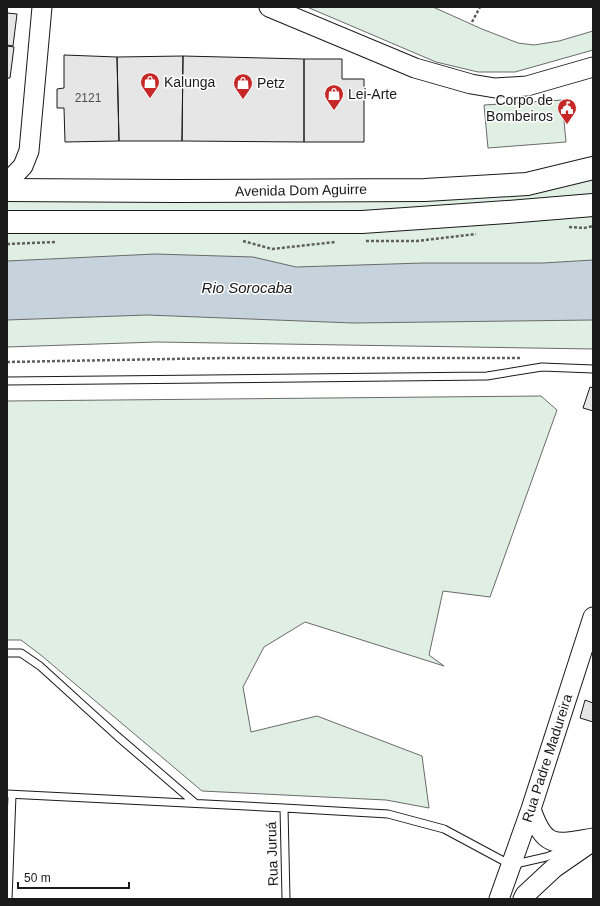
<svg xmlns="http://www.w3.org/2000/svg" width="600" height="906" font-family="Helvetica,sans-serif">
  <rect width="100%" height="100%" fill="#fff"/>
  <path fill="#e0efe3" stroke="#6a6a6a" d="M307,7H433L482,29L518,43L534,45L559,41L593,31V50L515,72H478L436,62Z
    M562,100L566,142L488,148L484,105Z
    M593,178V195L345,214L7,212V200Z
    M593,215V349L157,342L7,347V229Z
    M541,396L557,410L490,597L443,591L429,655L444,666L305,622L264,647L243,687L251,732L317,716L422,756L429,808L386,800L202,791L42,656L21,640H7V401Z"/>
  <path fill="#c6d2dc" stroke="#6a6a6a" d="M155,254L253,257L296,267L423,263H543L593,260V320L353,323L147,315L7,320V261Z"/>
  <path fill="#e6e6e6" stroke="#1a1a1a" d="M7,13L17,14L13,46L7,45Z
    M7,46L14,47L10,78H7Z
    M64,55L117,57L119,141L65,142L64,108H57V89L64,88Z
    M183,56L182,141H119L117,57Z
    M183,56L304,59V142L182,141Z
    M304,59H342V79H364V142H304Z
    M590,387L593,388V411L583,408Z
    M585,700L593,703V722L580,718Z"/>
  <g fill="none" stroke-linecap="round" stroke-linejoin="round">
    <g stroke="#1a1a1a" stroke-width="9">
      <path id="service" d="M7,381L487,376L542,367L593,369
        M7,653H21L40,666L117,736L195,803
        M7,794L284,808L388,814L444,829L511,865L546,857L568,849
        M284,808L286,899
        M8,899L12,795"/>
    </g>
    <g stroke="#1a1a1a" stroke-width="21">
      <path id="secondary" d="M269,7L415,68L471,84L495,88L527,86L593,67
        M7,183L23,166L29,151L42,7
        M531,809C545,850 556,844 593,838
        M499,899L531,809L593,617
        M523,899L525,895L554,868L593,841"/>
    </g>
    <g stroke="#1a1a1a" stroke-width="24">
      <path id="trunk" d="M7,190L176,191L425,190L527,184L593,168
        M7,222H362L507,212L593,205"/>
    </g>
    <path stroke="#5f5f5f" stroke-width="2.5" stroke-dasharray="3 2" stroke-linecap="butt" d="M472,22L480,7
      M569,227L584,228L593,226
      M243,241L272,249L335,242
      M366,241H417L476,234
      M7,244L56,242
      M7,362L224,358H522"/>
    <use href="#service" stroke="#fff" stroke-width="7"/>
    <use href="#secondary" stroke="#fff" stroke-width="19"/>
    <use href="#trunk" stroke="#fff" stroke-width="22"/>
  </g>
  <defs>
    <g id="shop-pin" transform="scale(1)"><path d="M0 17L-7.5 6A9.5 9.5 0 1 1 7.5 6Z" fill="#c62828" stroke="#fff"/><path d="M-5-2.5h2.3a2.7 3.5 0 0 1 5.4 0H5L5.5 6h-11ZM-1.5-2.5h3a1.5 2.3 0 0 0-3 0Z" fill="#fff"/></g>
    <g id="civic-pin" transform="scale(1)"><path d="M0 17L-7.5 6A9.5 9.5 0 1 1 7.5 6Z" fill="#c62828" stroke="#fff"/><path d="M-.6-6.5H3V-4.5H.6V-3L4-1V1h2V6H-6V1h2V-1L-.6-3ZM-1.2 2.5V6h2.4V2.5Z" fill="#fff"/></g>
  </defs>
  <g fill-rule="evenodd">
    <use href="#shop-pin" x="150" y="82"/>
    <use href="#shop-pin" x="243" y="83"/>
    <use href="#shop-pin" x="334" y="94"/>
    <use href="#civic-pin" x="567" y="108"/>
  </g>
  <g text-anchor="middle" stroke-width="3" stroke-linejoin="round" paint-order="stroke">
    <g font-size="12" fill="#4d4d4d">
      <text x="88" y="102">2121</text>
    </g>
    <g font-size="14" fill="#1a1a1a" stroke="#fff" text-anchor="start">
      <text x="164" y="87">Kalunga</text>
      <text x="257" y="88">Petz</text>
      <text x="348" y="99">Lei-Arte</text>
      <text x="553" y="105" text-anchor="end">Corpo de<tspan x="553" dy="16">Bombeiros</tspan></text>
    </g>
    <g font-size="14" fill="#1a1a1a" stroke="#fff">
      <text transform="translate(301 190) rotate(-1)" y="5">Avenida Dom Aguirre</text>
      <text transform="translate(547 758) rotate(-72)" y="5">Rua Padre Madureira</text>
      <text transform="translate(272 854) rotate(-92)" y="5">Rua Juruá</text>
    </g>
    <g font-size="15" font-style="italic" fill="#1a1a1a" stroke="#fff">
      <text x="247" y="293">Rio Sorocaba</text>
    </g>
  </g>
  <rect width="600" height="906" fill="none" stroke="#1a1a1a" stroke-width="16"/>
  <path d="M18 882v6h111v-6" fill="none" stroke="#1a1a1a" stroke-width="2"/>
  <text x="24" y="882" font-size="12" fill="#1a1a1a" stroke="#ffffff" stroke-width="3" paint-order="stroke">50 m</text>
</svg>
